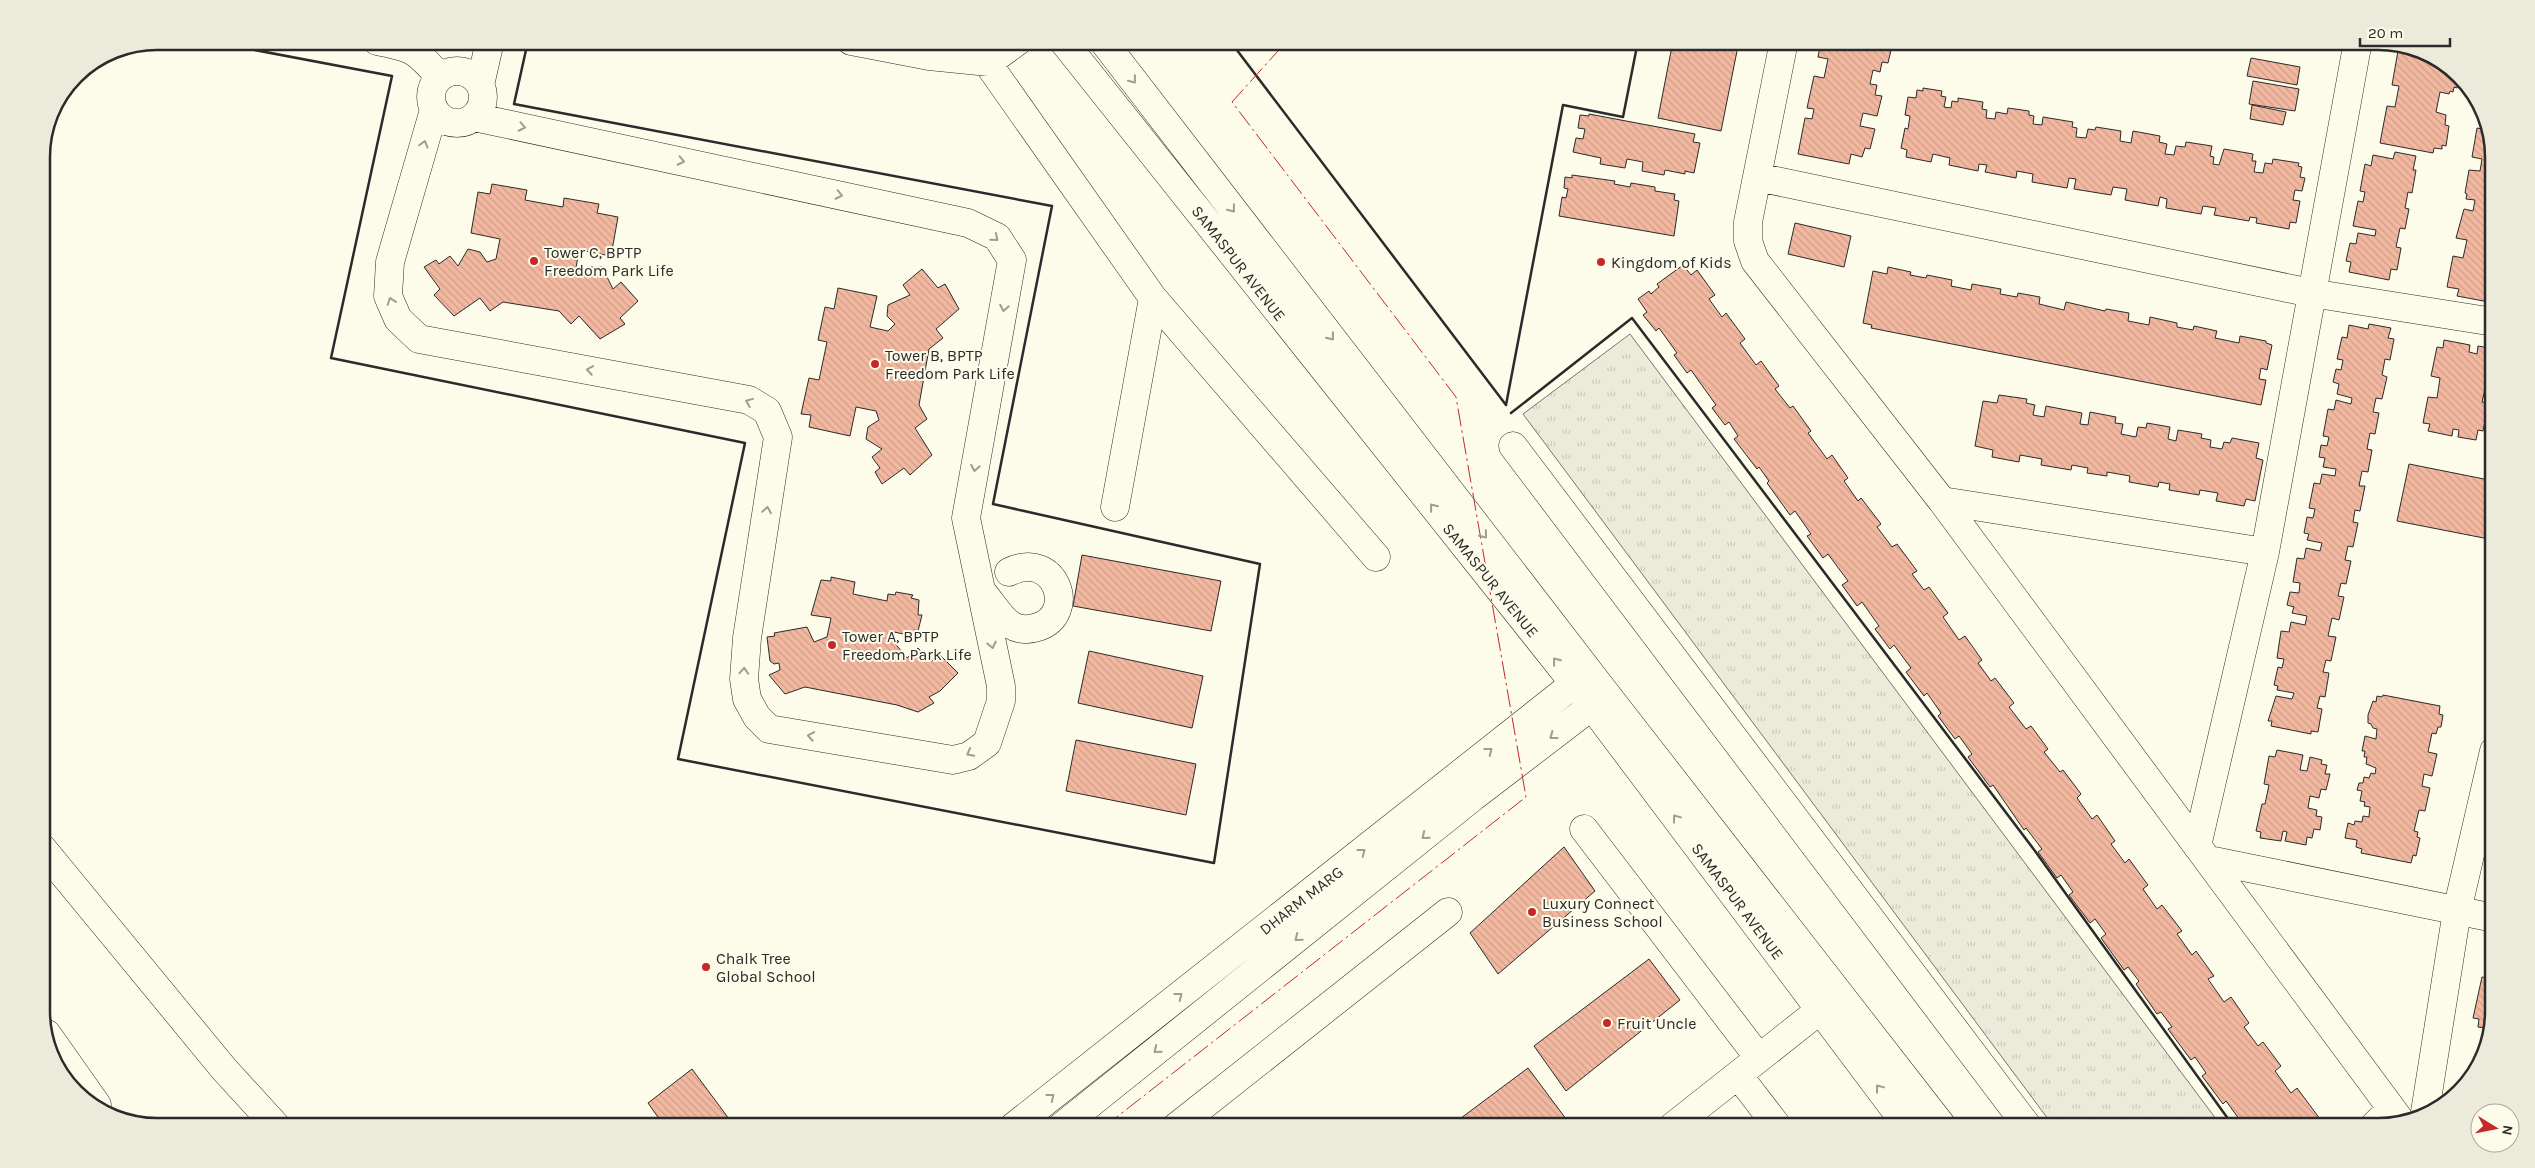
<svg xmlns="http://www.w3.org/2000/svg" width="2535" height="1168" font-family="Karla,sans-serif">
  <defs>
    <pattern id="grass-tufts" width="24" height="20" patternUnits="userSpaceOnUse" patternTransform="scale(1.25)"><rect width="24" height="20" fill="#ecebdb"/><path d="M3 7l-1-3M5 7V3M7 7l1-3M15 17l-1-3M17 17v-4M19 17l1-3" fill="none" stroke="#cbcabc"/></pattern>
    <pattern id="building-back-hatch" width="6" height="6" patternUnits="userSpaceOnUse" patternTransform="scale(1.25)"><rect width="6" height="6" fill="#f2b8a0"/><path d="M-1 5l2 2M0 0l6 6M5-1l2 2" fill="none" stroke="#d09e8a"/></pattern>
  </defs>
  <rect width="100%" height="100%" fill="#fdfbea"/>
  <path fill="url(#grass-tufts)" stroke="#74746e" d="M1630,334L2222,1127H2054L1523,414Z"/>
  <path fill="url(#building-back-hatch)" stroke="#2b2b2b" d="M1673,41H1739L1721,131L1658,118Z
    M1821,41H1893L1888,63L1882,62L1880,72L1873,70L1870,84L1877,85L1875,95L1882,96L1877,116L1863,113L1860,126L1875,129L1870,149L1865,148L1862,157L1851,154L1849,164L1798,154L1805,118L1812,119L1814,109L1807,108L1814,76L1824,78L1828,59L1818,57Z
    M2406,47L2423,50L2459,80L2457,88L2454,87L2453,92L2450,91L2449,94L2440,92L2436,112L2446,115L2445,125L2449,126L2446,146L2442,145V149L2434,148L2433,153L2380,143L2387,106L2395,107L2399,86L2392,85L2398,51L2405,53Z
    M2251,58L2300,67L2297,85L2247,76Z
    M2253,81L2299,89L2295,111L2249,104Z
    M1923,88L1942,91L1941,96L1946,97L1944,107L1951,108L1952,101L1958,102V98L1983,102L1982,109L1987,110L1986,118L1995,119L1996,112L2007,114L2008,108L2029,111V115L2034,116L2033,124L2042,125L2043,117L2073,122L2072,127L2077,128L2076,137L2086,138L2088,129L2095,130L2096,127L2121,131L2120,141L2131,143L2133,131L2160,136L2159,142L2167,144L2165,154L2174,155L2176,146L2185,147L2186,142L2212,146L2210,156L2214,157L2213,164L2219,165L2224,149L2253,154L2252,161H2256L2254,172L2263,173L2265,163L2272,164L2273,159L2299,163L2298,166L2302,167L2300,177L2305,178L2302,191L2295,190L2293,200L2300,201L2296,223L2290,222L2289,229L2256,223L2257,218L2250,217L2249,221L2214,215L2216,208L2203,206L2201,214L2166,208L2167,199L2160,197L2158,206L2125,200L2127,189L2113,187L2111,195L2074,189L2076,179L2069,178L2067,188L2032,182L2033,174L2017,171L2016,178L1985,172L1987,165L1979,164L1978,171L1949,165L1950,158L1933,154L1931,162L1906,157L1907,150L1901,148L1905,128L1908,129L1910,116L1905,115L1908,97L1916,98L1917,90L1923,91Z
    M2252,105L2286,112L2283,125L2250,119Z
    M1589,114L1695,134L1693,142L1700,143L1694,173L1685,171V174L1665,170L1664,175L1642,171L1643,162L1627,159L1625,168L1600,164L1601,158L1573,152L1576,138L1583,139L1585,129L1578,128L1580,115L1589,116Z
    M2483,121L2494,150V303L2457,296L2459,289L2447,287L2453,256L2463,258L2467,240L2456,238L2464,209L2473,211L2475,200L2466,199L2467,194L2465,193L2469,170L2480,171L2482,159L2472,157L2477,128L2482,129Z
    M2395,152L2416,156L2413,170H2416L2412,193L2408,192L2405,208L2409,209L2405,229L2400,228L2396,247L2401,248L2397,270L2391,269L2389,280L2349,272L2351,262L2346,261L2350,243L2356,244L2358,233L2375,236L2376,230L2353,226L2358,201L2363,202L2365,192L2360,191L2365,164L2371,166L2373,155L2393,159Z
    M1572,175L1615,181L1614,184L1630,187L1631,183L1655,187V191L1675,194L1674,200L1679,201L1674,236L1559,216L1562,197L1566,198L1568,189L1564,188L1565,177L1572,178Z
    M492,184L527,190L525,200L563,207L564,198L599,204L597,213L618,217L611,256L579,250L576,268L583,275L591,267H602L613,289L621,282L638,301L620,318L625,324L600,339L579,316L571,324L559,311L503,302L490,311L480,298L454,316L434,295L440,289L424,267L436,260L439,264L450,256L458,266L468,249L480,252L487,262L496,259L500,239L471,233L478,192L490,194Z
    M1795,223L1851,236L1844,267L1788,254Z
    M1683,265L1691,275L1697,270L1715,295L1709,299L1722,317L1726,313L1745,339L1740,343L1756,365L1761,361L1779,386L1775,389L1790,408L1793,406L1811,431L1808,433L1827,459L1832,455L1848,478L1844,481L1858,501L1861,498L1881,524L1877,527L1892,547L1897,544L1917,571L1912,574L1924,590L1929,587L1948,613L1943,617L1959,640L1965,636L1982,660L1978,663L1991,681L1995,678L2014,703L2009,707L2026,729L2031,726L2048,749L2044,752L2060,772L2063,770L2081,794L2077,798L2092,819L2097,815L2115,841L2111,844L2125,863L2129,859L2148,885L2143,889L2157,909L2162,905L2182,931L2177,934L2192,955L2196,951L2214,976L2208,979L2224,1002L2231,997L2249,1023L2244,1027L2258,1046L2263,1042L2281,1066L2275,1071L2291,1093L2297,1088L2323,1123L2317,1127H2245L2226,1101L2223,1104L2202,1076L2206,1073L2195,1057L2191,1060L2168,1029L2172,1027L2161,1012L2157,1014L2136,984L2139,981L2128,967L2124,970L2101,938L2106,934L2095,919L2090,923L2069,895L2073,892L2061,875L2057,878L2038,852L2042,849L2026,828L2024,830L1993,785L1990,787L1968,757L1972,754L1959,736L1955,739L1938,716L1941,713L1927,693L1924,696L1906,672L1911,668L1894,645L1890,649L1875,629L1879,626L1862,602L1857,606L1842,585L1848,581L1828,554L1823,558L1807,536L1811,534L1795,511L1790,515L1767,483L1769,481L1759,467L1757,469L1734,439L1738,436L1729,422L1725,425L1712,408L1716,405L1691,370L1687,373L1674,355L1677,353L1659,328L1656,331L1643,315L1647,312L1638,299L1649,291L1651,294L1659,287L1657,284Z
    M1888,267L1911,272L1910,275L1926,278L1927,275L1952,280L1951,286L1971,290L1972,284L2001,289L2000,294L2017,297L2018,293L2040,297L2039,304L2064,310L2066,302L2105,311L2106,309L2129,313L2128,321L2149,325L2150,317L2177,323V327L2193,330L2194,326L2217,331L2215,338L2239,343L2240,336L2266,341V343L2272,345L2267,370L2261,368L2259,379L2266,380L2261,405L1871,328L1872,325L1863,323L1873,271L1887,274Z
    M922,269L938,288L945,284L959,309L936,329L943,338L929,349L919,405L927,419L915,428L932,455L910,475L904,468L882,484L875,472L880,468L872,457L882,449L866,439L868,427L879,420L876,411L856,407L850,436L809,427L811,415L801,414L809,378L819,380L827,342L818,340L825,307L834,309L838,288L877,296L870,327L888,331L895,324L887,316L888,305L910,295L903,285Z
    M2369,324L2391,328L2388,338L2394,339L2390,360L2385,359L2382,375L2387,377L2382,399L2376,398L2373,412L2379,413L2375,434L2370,433L2367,449L2372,450L2368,472L2362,471L2359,486H2365L2360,511L2355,510L2353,522L2358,523L2353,547L2348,546L2345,560L2351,561L2346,584L2341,583L2338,596L2344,597L2339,620L2332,618L2328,636L2336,637L2331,661L2326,660L2323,672L2329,673L2325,697L2320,696L2317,708L2322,709L2318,732L2311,731V734L2271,726L2272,721H2268L2276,696L2292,699L2294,693L2277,690L2278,686L2274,685L2278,667L2282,668L2284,659L2277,658L2281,631L2289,632L2291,622L2305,625L2307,616L2292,613L2294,607L2287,605L2290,592L2299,593L2300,583L2293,582L2297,558L2304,559L2306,548L2320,551L2322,543L2307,540L2309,534L2304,533L2307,517L2313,518L2315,509L2309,508L2314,483L2320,484L2322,474L2335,476L2336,469L2323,467L2325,458L2319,457L2321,445L2327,446L2329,437L2323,436L2328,409L2334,410L2336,400L2351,404L2352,398L2337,394L2339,384L2333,382L2336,369L2341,370L2343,360L2337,359L2342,337L2347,338L2349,325L2368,329Z
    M2444,340L2470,345L2469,352L2477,354L2478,346L2494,349V382L2490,390L2485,389L2482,402L2487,403L2485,413L2490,414L2489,422L2485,421L2483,431L2478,430L2476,440L2458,437L2459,430L2453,429L2452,436L2428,431L2430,424L2423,423L2428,397L2437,398L2440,378L2431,376L2437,347L2443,348Z
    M1999,395L2027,399L2026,403L2035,405L2033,415L2044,417L2046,406L2082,413L2080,424L2088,425L2090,412L2116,417L2115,423L2123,424L2121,434L2136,437L2138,427L2146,428L2147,423L2170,427L2168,439L2176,441L2178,430L2202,434L2201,438L2211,440L2210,447L2222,449L2224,442L2230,443L2232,438L2259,443L2256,458L2263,460L2255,501L2246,499L2244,506L2216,501L2218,493L2200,490L2199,495L2169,490L2170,484L2159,482L2158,487L2129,482L2130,476L2107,472V476L2087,473L2088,468L2072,465L2071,470L2041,465L2042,459L2020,455L2019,462L1992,457L1993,450L1975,446L1983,401L1997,403Z
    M2409,464L2494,481V540L2397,521Z
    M1082,555L1221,581L1211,631L1073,606Z
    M831,577L855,582L853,594L887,601L888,594L895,595L896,592L913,595L911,598L919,600L918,615H922L918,631L914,630L913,636L894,632L893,641L907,658L918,648L931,662L939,654L958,673L940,691L929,697L934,703L918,712L897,705L805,687L785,694L769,675L780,670L779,663L774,664L770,661L767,637L775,636L774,633L807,627L814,642L827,637L831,618L811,615L821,580L831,581Z
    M1089,651L1203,676L1192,728L1078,703Z
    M2383,695L2440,706L2439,714L2443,715L2441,727H2438L2436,734L2432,733L2428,752L2437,754L2432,776L2424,774L2422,786L2430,788L2425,811L2419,810L2414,831L2418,832L2417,837L2420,838L2416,856L2413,855L2411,863L2361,853L2362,849L2356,847L2357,840L2345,838L2348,823L2354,825L2355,821L2362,822L2363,816L2369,817L2370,807L2364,806L2365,802L2360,801L2362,791L2357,790L2359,783H2363L2364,777L2369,778L2371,773L2375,774L2376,768L2366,764L2367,757H2364L2365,751H2362L2365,736L2376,739L2377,729L2373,728L2371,724L2368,723V715L2373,701L2376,702L2377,696L2382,697Z
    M1076,740L1196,764L1186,815L1066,791Z
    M2277,750L2303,755L2300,770L2307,771L2310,757L2322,760L2321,764L2327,765L2325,774H2330L2326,790L2321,789L2319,798L2310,796L2308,808L2317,810L2316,816L2322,817L2320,830L2314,829L2312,838L2307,837L2306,845L2285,841L2287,832L2283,831L2281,841L2260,838L2261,832L2256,831L2262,804H2265L2269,785L2264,784L2269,756L2275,757Z
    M1564,847L1595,891L1498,974L1470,933Z
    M1649,959L1680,1000L1566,1091L1534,1046Z
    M2490,970L2494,971V1011L2489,1036L2483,1035L2484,1028L2478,1027L2479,1019L2473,1018L2482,977L2489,978Z
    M1528,1068L1572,1127H1449Z
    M692,1069L735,1127H665L648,1103Z"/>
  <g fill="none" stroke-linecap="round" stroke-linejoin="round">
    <g stroke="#2b2b2b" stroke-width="29">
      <path id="minor" d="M377,41C413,48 415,49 440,77
        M851,41L929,56L989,62L1018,41
        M972,41L1153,298L1376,557
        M1784,41L1748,222V241L1755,261L1942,501L2400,1120
        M431 97a26 26 0 1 1 52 0a26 26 0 1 1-52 0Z
        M480,85L490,41
        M434,110L390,262L388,296L398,319L419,339L749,400L767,411L778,437L747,638L744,679L747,699L757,717L769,729L953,760L969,756L987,743L1001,701V686L966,518L1012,260L997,237L968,223L474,117
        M1757,177L2311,293L2494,322
        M1513,446L2028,1127
        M1942,501L2265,552
        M1115,507L1153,298
        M983,593C992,603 1000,618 1011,625C1019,630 1029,630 1038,627C1078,614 1056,549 1009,572
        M1584,829L1759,1058
        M2197,846L2265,552L2358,41
        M42,848L224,1069L277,1127
        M2209,860L2494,918
        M47,1034L97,1105
        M1738,1075L1778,1127
        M2425,1112L2457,911L2494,751
        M1176,1127L1448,912
        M1672,1127L1820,1010
        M2373,1127L2391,1109"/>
    </g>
    <g stroke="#2b2b2b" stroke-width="29">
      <path id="major" d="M1063,41L1585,697L1908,1127
        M1103,41L1600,686L1943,1127
        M1013,1127L1589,672
        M1061,1127L1473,797L1605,696"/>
    </g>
    <use href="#minor" stroke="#fdfbea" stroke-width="28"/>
    <use href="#major" stroke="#fdfbea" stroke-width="28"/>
    <path stroke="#2b2b2b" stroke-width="2.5" d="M207,41L392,76L331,358L745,443L678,759L1214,863L1260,564L993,504L1052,206L514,104L528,41
      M1230,41L1506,405L1563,105L1623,117L1638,41
      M1511,413L1632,318L2035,851L2234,1127"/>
    <path stroke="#c62828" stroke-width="1" stroke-dasharray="18 4 2.5 4" stroke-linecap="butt" d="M1104,1127L1526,797L1456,397L1232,102L1287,41"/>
  </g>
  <defs><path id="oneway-chevron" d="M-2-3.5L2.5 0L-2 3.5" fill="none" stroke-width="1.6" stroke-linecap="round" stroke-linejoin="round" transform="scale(1.25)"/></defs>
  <g stroke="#9e9d94">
    <use href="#oneway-chevron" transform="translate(1133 80) rotate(52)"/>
    <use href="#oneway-chevron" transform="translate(522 127) rotate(12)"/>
    <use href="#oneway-chevron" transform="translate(424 144) rotate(-74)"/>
    <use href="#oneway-chevron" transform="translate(681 161) rotate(12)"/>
    <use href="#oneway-chevron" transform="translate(839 195) rotate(12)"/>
    <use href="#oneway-chevron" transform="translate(1232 209) rotate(52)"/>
    <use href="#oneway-chevron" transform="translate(995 238) rotate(40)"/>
    <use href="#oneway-chevron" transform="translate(391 301) rotate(-109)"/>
    <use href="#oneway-chevron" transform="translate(1004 308) rotate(100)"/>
    <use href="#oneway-chevron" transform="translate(1331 337) rotate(52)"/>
    <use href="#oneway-chevron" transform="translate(590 370) rotate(-170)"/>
    <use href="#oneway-chevron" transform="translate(749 402) rotate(-158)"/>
    <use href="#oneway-chevron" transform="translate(975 468) rotate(100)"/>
    <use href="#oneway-chevron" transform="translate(1433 507) rotate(-129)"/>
    <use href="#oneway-chevron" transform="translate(767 510) rotate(-81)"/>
    <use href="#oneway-chevron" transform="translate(1484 535) rotate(52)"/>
    <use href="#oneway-chevron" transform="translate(992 645) rotate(78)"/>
    <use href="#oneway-chevron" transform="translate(1556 661) rotate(-129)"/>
    <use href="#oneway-chevron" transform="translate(744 671) rotate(-86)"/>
    <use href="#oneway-chevron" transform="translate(811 736) rotate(-170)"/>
    <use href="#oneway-chevron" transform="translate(1553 736) rotate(143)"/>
    <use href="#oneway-chevron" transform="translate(1489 751) rotate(-38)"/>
    <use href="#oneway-chevron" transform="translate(970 753) rotate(152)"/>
    <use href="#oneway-chevron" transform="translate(1676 818) rotate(-127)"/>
    <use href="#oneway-chevron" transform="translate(1425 836) rotate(141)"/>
    <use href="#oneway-chevron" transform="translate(1362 852) rotate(-38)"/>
    <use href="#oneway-chevron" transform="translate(1298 938) rotate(141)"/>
    <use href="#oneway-chevron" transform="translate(1179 996) rotate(-38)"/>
    <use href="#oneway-chevron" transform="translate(1157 1050) rotate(141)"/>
    <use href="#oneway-chevron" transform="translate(1879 1088) rotate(-127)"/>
    <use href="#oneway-chevron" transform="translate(1051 1097) rotate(-38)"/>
  </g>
  <g fill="#c62828" stroke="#fdfbea" stroke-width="2">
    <circle cx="534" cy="261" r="5"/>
    <circle cx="1601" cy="262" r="5"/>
    <circle cx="875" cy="364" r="5"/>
    <circle cx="832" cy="645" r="5"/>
    <circle cx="1532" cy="912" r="5"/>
    <circle cx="706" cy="967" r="5"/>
    <circle cx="1607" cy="1023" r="5"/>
  </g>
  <g text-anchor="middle" stroke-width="4" stroke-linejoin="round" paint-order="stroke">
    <g font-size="16" fill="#2b2b2b" stroke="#fdfbea" text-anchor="start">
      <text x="544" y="258">Tower C, BPTP<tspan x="544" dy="18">Freedom Park Life</tspan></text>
      <text x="1611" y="268">Kingdom of Kids</text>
      <text x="885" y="361">Tower B, BPTP<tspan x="885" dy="18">Freedom Park Life</tspan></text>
      <text x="842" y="642">Tower A, BPTP<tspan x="842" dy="18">Freedom Park Life</tspan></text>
      <text x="1542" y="909">Luxury Connect<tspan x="1542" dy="18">Business School</tspan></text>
      <text x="716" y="964">Chalk Tree<tspan x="716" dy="18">Global School</tspan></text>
      <text x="1617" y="1029">Fruit Uncle</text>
    </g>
    <g font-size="16" fill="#2b2b2b" stroke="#fdfbea">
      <text transform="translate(1239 263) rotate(52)" y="6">SAMASPUR AVENUE</text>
      <text transform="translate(1491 580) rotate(51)" y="6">SAMASPUR AVENUE</text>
      <text transform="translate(1301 900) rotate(-38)" y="6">DHARM MARG</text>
      <text transform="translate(1738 901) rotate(53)" y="6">SAMASPUR AVENUE</text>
    </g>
  </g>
  <path d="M0 0H2535V1168H0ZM157 50H2378A107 107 0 0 1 2485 157V1011A107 107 0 0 1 2378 1118H157A107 107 0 0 1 50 1011V157A107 107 0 0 1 157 50Z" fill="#eceadb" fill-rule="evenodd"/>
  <path fill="none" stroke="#2b2b2b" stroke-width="2.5" d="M157 50H2378A107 107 0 0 1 2485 157V1011A107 107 0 0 1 2378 1118H157A107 107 0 0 1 50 1011V157A107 107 0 0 1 157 50Z"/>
  <g transform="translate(2495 1128) rotate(100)"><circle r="24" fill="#fdfbea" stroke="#a9a89e"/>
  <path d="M0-4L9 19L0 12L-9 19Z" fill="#c62828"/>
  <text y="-8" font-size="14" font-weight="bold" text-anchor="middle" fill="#2b2b2b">N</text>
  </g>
  <path d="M2360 38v8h90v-8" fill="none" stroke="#2b2b2b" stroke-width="2.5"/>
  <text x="2368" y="38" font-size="15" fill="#2b2b2b" stroke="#fdfbea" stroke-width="4" paint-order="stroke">20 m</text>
</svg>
